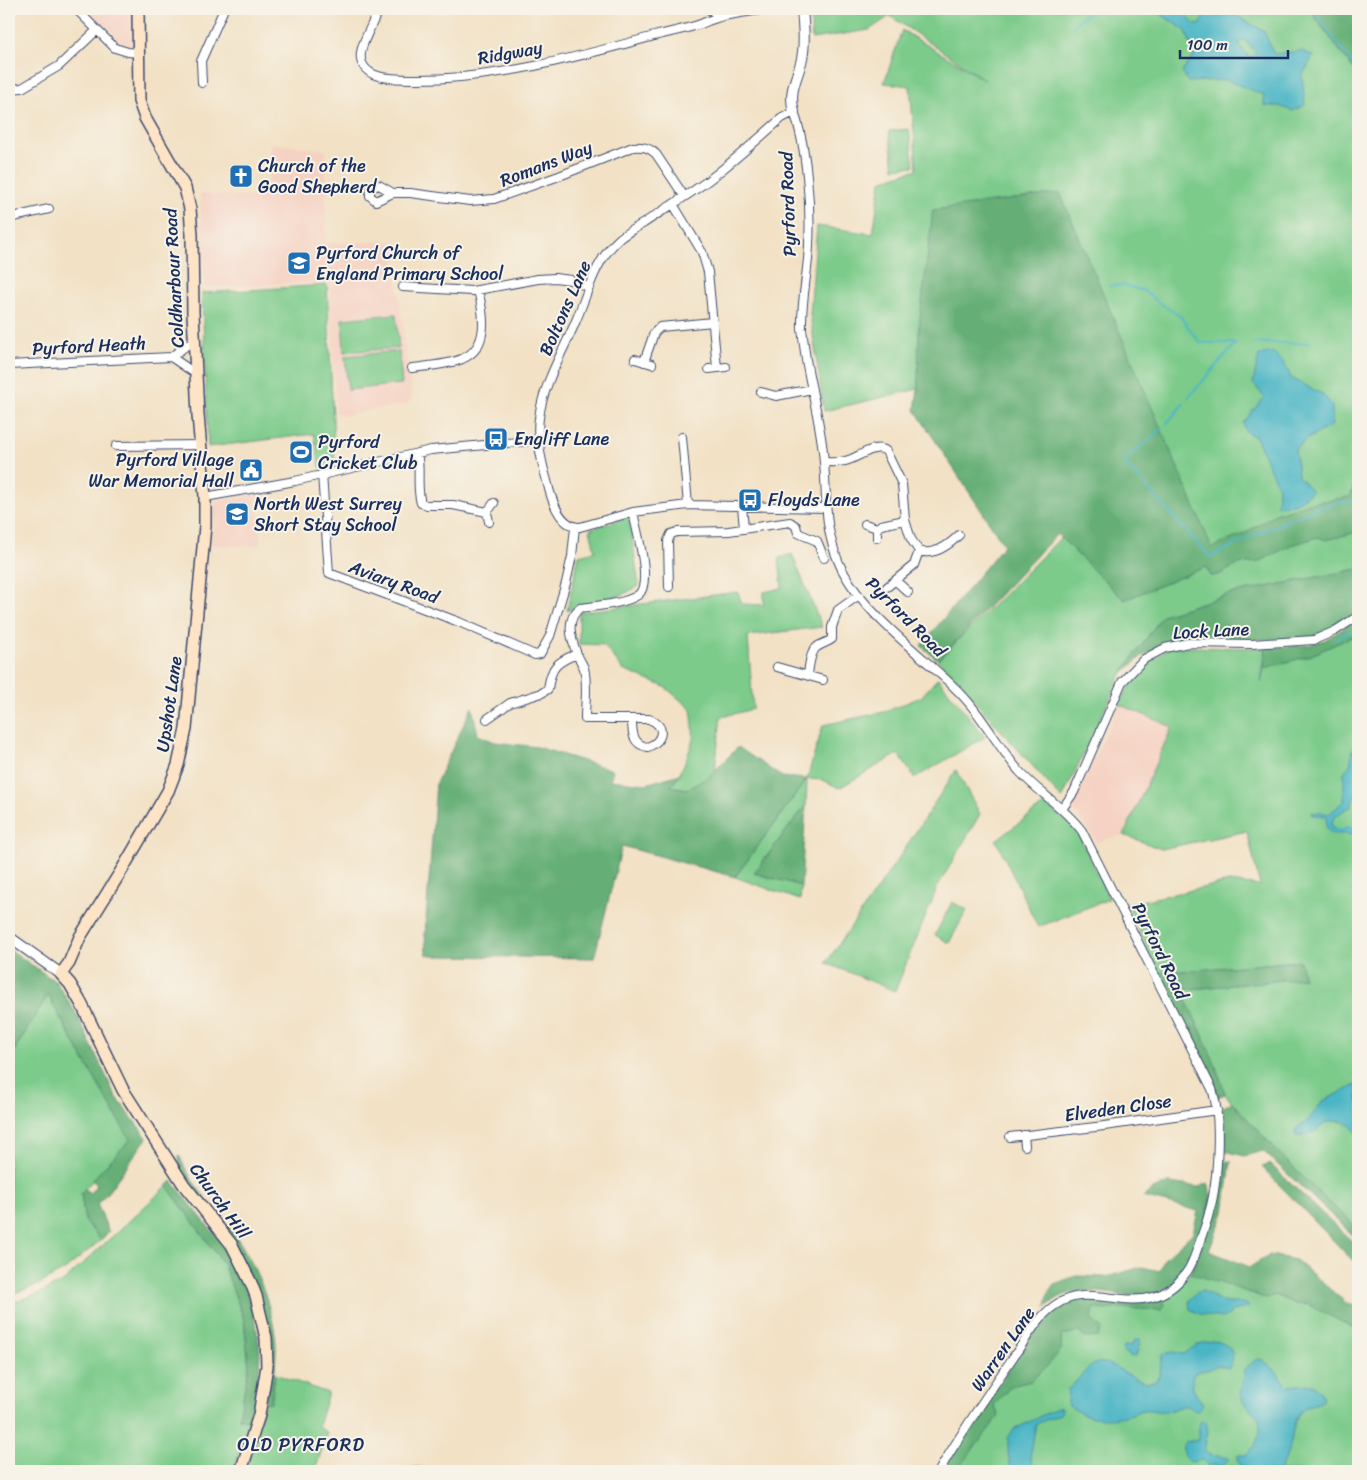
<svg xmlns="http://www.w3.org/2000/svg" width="1367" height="1480" font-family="Sriracha,sans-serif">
  <rect width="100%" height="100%" fill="#f7f3e8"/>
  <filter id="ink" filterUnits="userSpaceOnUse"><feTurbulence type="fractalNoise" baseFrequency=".02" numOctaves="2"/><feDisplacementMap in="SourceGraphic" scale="10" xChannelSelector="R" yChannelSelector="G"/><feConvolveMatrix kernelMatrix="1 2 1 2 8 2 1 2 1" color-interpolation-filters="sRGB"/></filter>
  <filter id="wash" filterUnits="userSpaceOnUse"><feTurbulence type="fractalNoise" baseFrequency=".0096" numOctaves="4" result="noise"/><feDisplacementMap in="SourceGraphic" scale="20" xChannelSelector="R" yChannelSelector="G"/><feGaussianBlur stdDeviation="1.12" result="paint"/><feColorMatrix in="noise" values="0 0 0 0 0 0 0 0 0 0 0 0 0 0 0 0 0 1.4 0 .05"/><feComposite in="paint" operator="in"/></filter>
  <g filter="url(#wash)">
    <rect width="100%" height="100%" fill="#f2e1c5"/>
    <path fill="#f5d2c3" d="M82,9H135L132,48L120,47Z
      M271,143L326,150V243L392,242L412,397L409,403L343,416L336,412L329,282L204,287L200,194L268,197Z
      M257,494L261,546L211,545L215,502Z
      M1119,704L1172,727L1124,835L1097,842L1072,807Z"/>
    <path fill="#7ccb8a" stroke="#4c7d74" d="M810,9H1309L1358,75V569L1230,594L1163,615L1121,675L1062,799L938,660L1152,447L919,327L918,389L824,411L810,314L817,226L873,234L881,181L917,169L910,86L884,83L902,30L985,80L890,16L869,30L812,39Z
      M909,129L914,166L894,168L889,131Z
      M327,285L335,465L320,467L314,434L208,447L202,293Z
      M396,314L399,348L344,352L342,319Z
      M399,351L402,384L348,390L345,356Z
      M629,517L639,586L624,594L567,610L579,555L595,551L590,529Z
      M792,554L822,627L748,636L753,709L721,717L715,770L706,779L687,789L669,786C679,780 692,748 693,737C694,728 692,718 691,709L665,687L623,670L604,645L579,644V612L738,592L742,604L764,605V592L782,588L779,558Z
      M1358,634V1228L1327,1202L1275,1151L1225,1094L1205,1040L1181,990L1303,978L1300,961L1158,973L1127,904L1229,882L1260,886L1247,831L1161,849L1124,835L1172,727L1119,704L1137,674L1169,647L1266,648L1261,683L1264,668L1309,656Z
      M938,678L985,737L915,778L898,754L839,788L823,780L807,779L806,805L754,873L801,886L800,900L735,877L807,779L823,725L884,712L921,697Z
      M956,770L980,814L938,886L895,991L826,963L902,853Z
      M1045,804L1077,830L1109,899L1038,927L996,840Z
      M952,902L967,910L949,943L935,935Z
      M48,995L72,1039L131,1140L81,1193L85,1221L101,1240L66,1269L38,1285L9,1295V1059Z
      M167,1186L223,1263L244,1319L249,1366L239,1418L250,1421L233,1471H9V1303L36,1295L64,1281Z
      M1195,1264L1274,1294L1295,1304H1307L1352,1327L1355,1332L1358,1334V1471H942L1057,1307C1075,1306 1093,1305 1111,1304C1148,1302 1176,1302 1195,1264Z
      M275,1374L328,1393L318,1426L327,1433L315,1471H323H249L248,1462L265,1402L271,1403Z
      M416,1467L445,1471H393Z"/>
    <path fill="#65af76" stroke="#406f6a" d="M1309,9H1358V75Z
      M1060,193L1212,548L1244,534L1275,514L1309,503L1350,497L1358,473V532L1326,540L1318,537L1291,545L1259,562L1238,564L1219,575L1211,576L1206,567L1124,600L1057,534L938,660L921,646L1004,545L915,410L918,389L919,327L933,210Z
      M1358,569V611L1329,629L1310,638L1242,640L1198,639L1169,642L1142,656L1121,675L1163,615L1230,594Z
      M1358,619V634L1309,656L1264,668L1266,648L1308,645L1325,640Z
      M472,707L478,735L495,742L537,747L613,770L610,780L646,784L680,774L674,783L670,786L687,789L706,779L738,747L782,777L807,779L735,877L622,846L594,958L435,956L426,954L425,934L436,783Z
      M806,805L801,886L754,873Z
      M9,949L56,982L76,1013L115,1095L147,1138L108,1192L97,1204L109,1232L101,1240L85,1221L81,1193L85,1189L90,1193L97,1185L92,1180L130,1140L72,1039L48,995L9,1059Z
      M1300,961L1304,978L1181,990C1197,1024 1215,1058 1225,1094L1218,1097L1158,973Z
      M1232,1102C1272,1147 1313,1189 1358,1228V1240L1263,1151L1244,1156L1222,1150V1111L1223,1107Z
      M179,1155C191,1185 214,1208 233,1233C255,1261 276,1314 276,1350C276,1368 273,1386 271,1403L265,1402L268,1373L253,1285L179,1172Z
      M1231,1161L1224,1212L1209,1251L1250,1267L1270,1255L1296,1260L1345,1302L1358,1308V1334L1355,1332L1352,1327L1307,1304H1295L1275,1295L1268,1299L1191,1273L1195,1264L1220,1162Z
      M1270,1164L1358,1247V1266L1262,1167Z
      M172,1181L221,1242L231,1256L246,1289L256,1323L260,1351L259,1379L250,1421L239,1418L249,1366L244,1319L223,1263L167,1186Z
      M1169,1183L1199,1187L1208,1183C1214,1197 1205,1217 1200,1231C1195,1244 1192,1258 1184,1270C1146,1328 1086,1264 1046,1308L1048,1295L1054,1284L1076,1276L1106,1277L1142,1267L1160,1271L1164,1259L1193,1233L1198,1211L1143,1197L1153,1189Z
      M1078,1298L1135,1303L1163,1299L1165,1305L1161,1310L1120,1308L1105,1310L1093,1308L1091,1319L1102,1329L1098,1337L1086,1338L1078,1332L1062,1335L1061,1350L1049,1364L1031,1381L1011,1386L994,1405L999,1416L956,1471H942L1028,1340L1057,1307Z"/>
    <path fill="#49b5c5" stroke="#327292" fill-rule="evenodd" d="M1157,9H1181L1195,25L1201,24L1203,18L1202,11L1198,9H1224L1264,31L1274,54L1302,51L1313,56L1302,76L1305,105L1293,111L1279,106H1264V95L1226,80L1188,82L1182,72L1194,56L1186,31L1156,11ZM1244,40L1256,52L1250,58L1238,44Z
      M1273,352L1284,363L1291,378L1322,394L1332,405V425L1307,439L1295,449L1298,476L1312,491L1297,503L1277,506L1278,487L1256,437L1246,432L1243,423L1264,397L1253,383L1259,355Z
      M1358,742V784L1351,807L1344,810L1339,815L1335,816L1331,824L1334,828C1339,829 1344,829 1349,826L1354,828L1358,827V833C1349,836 1350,834 1342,834C1332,833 1334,837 1327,829L1326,816L1312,815L1311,813L1321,812L1329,814L1344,801V772L1350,765L1353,749Z
      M1358,1084V1136C1353,1123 1338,1117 1325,1124C1319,1127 1314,1133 1308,1135C1304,1136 1300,1136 1296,1136L1295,1132L1297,1128L1306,1123L1323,1101Z
      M1203,1291L1225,1303H1241L1248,1305V1308L1232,1311L1228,1316L1221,1318L1200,1314L1190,1309L1189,1302C1193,1295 1195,1292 1203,1291Z
      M1140,1339V1343L1136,1356C1131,1358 1124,1354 1122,1349L1124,1346L1132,1345L1134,1341Z
      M1212,1341C1229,1342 1238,1353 1229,1368L1218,1365L1208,1370L1198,1371L1193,1375C1190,1391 1197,1393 1203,1405L1199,1410L1195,1411C1184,1401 1179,1409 1167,1411C1159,1413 1152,1409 1144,1410C1137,1411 1132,1415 1125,1416C1105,1420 1081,1419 1067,1403L1068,1389C1077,1382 1085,1369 1095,1364C1111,1356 1135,1386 1155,1382L1159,1376L1163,1354L1173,1352L1184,1354L1198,1344Z
      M1261,1359L1273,1368L1287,1386L1313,1384L1319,1390L1323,1397L1321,1402C1295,1409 1295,1418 1291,1442C1289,1451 1284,1462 1280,1471C1267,1471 1235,1475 1238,1455H1245L1255,1446L1260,1433L1259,1418L1244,1403L1240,1394L1245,1369L1255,1360Z
      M1057,1408H1061L1062,1411L1060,1414L1036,1424L1030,1458L1036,1471H1011L1008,1452V1438L1013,1430Z
      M1202,1420L1206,1422L1208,1431L1204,1450L1210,1455L1229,1458L1228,1460L1220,1467L1214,1465L1208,1466L1202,1460C1198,1461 1193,1463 1189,1461C1182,1458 1181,1448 1185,1442L1198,1440C1201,1433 1196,1426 1202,1420Z"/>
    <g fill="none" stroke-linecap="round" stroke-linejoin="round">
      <path stroke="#49b5c5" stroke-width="2" d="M1313,9L1358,72
        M1073,28C1077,18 1088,14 1097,9
        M1109,286L1123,285L1145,291L1155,300L1181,317L1200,343H1236
        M1253,343H1311
        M1188,398L1236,343
        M1167,423L1184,403
        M1163,428L1123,461L1210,557L1259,533L1322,506L1358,500
        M1336,639L1358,628"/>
    </g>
  </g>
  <g filter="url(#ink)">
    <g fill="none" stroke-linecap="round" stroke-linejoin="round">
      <g stroke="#3b4a6d" stroke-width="10">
        <path id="minor" d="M76,9L115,48L128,52L139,53
          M378,9C374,25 354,51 363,65C372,81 397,78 412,79C495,80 578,57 658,35C671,32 685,29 698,25C706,22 714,18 723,16C738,13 753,11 768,9
          M708,9L722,16
          M202,83L201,61L224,9
          M9,89L22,88L59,66L97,30
          M393,193L379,185L373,187L370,189V196L376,201L393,193H410L470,201L494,199L559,176L633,147C642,146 649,147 656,154L684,196
          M673,204L702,252L708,272L717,368
          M9,218L49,209
          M403,287L472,291L538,279L555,278L571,280L588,287
          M171,357L196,374
          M635,359L652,364
          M644,362L654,333L660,327L713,322
          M9,365L171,357L194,340
          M412,368C428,366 447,365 462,359C490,347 484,314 478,290
          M709,369L726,367
          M761,392L776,396L812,389
          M682,437L688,505
          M116,446L201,445
          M417,453C421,469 416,487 421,503L427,505H453L487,512
          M824,462C831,462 838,463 845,461C857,459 875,442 886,451L902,484L905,520L911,539L919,551
          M322,474L329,573L459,622L535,655L540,654L550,636L566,583L572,556L575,527
          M205,497L295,481L431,450L539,440
          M742,506L744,529
          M825,508L688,505L633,512L580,527C559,527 551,498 547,481C541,461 536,439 539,418C543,384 562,354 575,323C588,293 594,262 618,240C625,233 636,228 644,223C666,208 689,195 710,179C735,160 759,138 782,118L794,112C807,148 811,206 809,245C808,273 801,300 802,329C804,343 805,357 808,370C813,397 820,424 823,452C828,493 822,524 839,563C860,611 917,651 954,687C980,711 996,744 1019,771C1039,793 1064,807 1082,831L1212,1089C1222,1118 1218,1183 1209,1213C1207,1222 1203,1232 1200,1241C1196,1252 1193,1264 1186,1273C1178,1284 1167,1293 1153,1297C1120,1307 1085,1283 1054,1306C1038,1317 1027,1338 1016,1353C989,1392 962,1431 939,1471
          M489,522L487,512L494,503
          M865,524L877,528V538
          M877,528L881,525L905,520
          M896,581L908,592
          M669,587L668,541L671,534L677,532L729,531L790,522L796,526L798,533L817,541L824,558
          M887,587L914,565L919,551C934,556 949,545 959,535
          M777,667L823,680
          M808,675C809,667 810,652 817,647C822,643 827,643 832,639V627L838,610L859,595
          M487,719L510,703L542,693L548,689C551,667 556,662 577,654
          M632,720C632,733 633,745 648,747C664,740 666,726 649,719H585C585,703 588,684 584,668C582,663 579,659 577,654C571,639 565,619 580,608C596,606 625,604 638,595C653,584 636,529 633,512
          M1062,809L1074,792L1122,682L1144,659L1165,648L1188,643L1252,644L1314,640L1335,631L1358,616
          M1024,1135L1025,1146
          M1010,1137L1104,1126L1217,1110"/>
      </g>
      <g stroke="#3b4a6d" stroke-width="12">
        <path id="tertiary" d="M794,112C787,87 801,74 803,52C805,38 803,23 802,9
          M9,937L61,974"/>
      </g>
      <g stroke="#3b4a6d" stroke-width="14">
        <path id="secondary" d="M138,9L139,101L145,118L185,188L190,209L192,235L193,313L198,415L205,497V526L186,729L178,765L168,791L123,868L80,937L69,963L61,974L70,984L81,1003L123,1090L184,1185L232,1245L251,1283L256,1296L266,1338L267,1366L259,1415L241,1471"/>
      </g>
      <use href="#minor" stroke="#fff" stroke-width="8"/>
      <use href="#tertiary" stroke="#fff" stroke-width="10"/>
      <use href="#secondary" stroke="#fee4c6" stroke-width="11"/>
    </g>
  </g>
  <defs>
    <g id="church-square" transform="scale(1.25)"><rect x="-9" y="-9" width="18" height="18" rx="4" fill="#1f6fb2" stroke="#f7f3e8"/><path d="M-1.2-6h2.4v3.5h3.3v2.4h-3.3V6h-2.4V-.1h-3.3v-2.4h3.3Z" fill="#fff"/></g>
    <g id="school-square" transform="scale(1.25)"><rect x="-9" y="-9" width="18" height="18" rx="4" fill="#1f6fb2" stroke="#f7f3e8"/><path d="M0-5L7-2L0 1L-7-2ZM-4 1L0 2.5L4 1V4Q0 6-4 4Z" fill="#fff"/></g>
    <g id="bus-square" transform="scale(1.25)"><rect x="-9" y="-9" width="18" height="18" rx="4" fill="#1f6fb2" stroke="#f7f3e8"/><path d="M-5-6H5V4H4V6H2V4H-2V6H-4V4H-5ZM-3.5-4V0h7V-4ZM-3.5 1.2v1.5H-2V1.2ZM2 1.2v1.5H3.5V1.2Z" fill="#fff"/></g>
    <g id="stadium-square" transform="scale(1.25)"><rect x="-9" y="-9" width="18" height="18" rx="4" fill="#1f6fb2" stroke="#f7f3e8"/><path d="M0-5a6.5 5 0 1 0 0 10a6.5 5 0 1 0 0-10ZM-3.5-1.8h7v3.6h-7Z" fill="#fff"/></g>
    <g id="civic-square" transform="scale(1.25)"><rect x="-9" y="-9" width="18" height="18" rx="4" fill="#1f6fb2" stroke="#f7f3e8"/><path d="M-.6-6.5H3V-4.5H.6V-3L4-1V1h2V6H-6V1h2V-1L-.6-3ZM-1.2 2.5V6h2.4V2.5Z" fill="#fff"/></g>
  </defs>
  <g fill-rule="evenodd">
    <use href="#church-square" x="241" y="176"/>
    <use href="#school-square" x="299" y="263"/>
    <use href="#bus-square" x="496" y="439"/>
    <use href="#stadium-square" x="301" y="452"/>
    <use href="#civic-square" x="251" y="470"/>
    <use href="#bus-square" x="750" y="500"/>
    <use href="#school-square" x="237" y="514"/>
  </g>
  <g text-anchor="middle" stroke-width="4" stroke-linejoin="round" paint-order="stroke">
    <g font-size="18" fill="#1b2f5e" stroke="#f7f3e8">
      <text transform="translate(510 53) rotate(-10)" y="6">Ridgway</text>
      <text transform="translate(546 164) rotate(-21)" y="6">Romans Way</text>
      <text transform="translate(788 204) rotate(-92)" y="6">Pyrford Road</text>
      <text transform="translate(174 278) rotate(-93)" y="6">Coldharbour Road</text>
      <text transform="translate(565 308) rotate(-66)" y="6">Boltons Lane</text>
      <text transform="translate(89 346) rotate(-3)" y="6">Pyrford Heath</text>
      <text transform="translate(394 582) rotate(20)" y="6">Aviary Road</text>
      <text transform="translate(906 617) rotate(45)" y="6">Pyrford Road</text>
      <text transform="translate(1211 631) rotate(-3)" y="6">Lock Lane</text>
      <text transform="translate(169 704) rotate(-82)" y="6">Upshot Lane</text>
      <text transform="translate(1160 951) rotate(64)" y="6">Pyrford Road</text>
      <text transform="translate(1118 1108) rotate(-8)" y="6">Elveden Close</text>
      <text transform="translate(220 1201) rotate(54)" y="6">Church Hill</text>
      <text transform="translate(1003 1349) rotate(-55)" y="6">Warren Lane</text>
    </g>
    <g font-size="18" fill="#1b2f5e" stroke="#f7f3e8" text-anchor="start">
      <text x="258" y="172">Church of the<tspan x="258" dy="21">Good Shepherd</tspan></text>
      <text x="316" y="259">Pyrford Church of<tspan x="316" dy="21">England Primary School</tspan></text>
      <text x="514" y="445">Engliff Lane</text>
      <text x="318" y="448">Pyrford<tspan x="318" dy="21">Cricket Club</tspan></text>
      <text x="234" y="466" text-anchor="end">Pyrford Village<tspan x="234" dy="21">War Memorial Hall</tspan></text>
      <text x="768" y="506">Floyds Lane</text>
      <text x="254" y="510">North West Surrey<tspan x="254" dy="21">Short Stay School</tspan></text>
    </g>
    <g font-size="19" letter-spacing="1" fill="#1b2f5e" stroke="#f7f3e8">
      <text x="301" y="1451">OLD PYRFORD</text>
    </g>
  </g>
  <rect width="1367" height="1480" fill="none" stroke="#f7f3e8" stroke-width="30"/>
  <path d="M1180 50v8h108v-8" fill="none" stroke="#1b2f5e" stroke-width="2.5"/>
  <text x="1187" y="50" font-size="15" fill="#1b2f5e" stroke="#f7f3e8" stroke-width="4" paint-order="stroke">100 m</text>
</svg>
